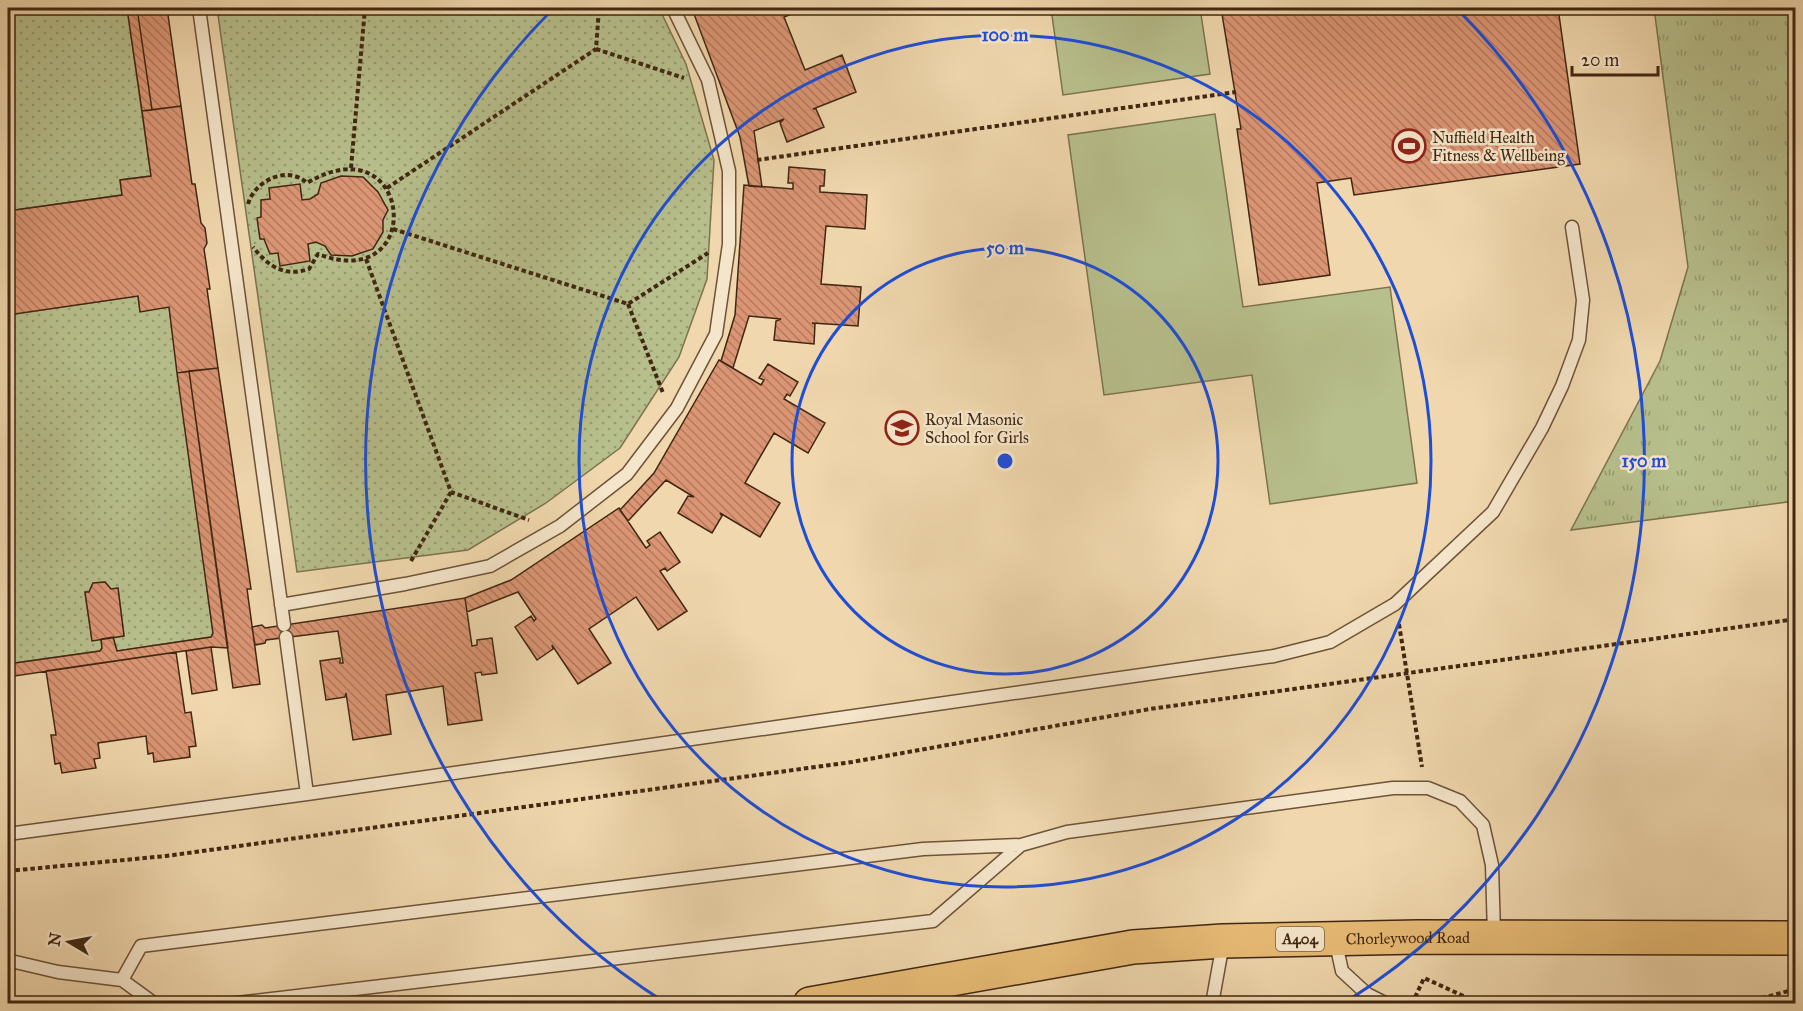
<svg xmlns="http://www.w3.org/2000/svg" width="1803" height="1011" font-family="'IM FELL Great Primer',serif">
  <defs>
    <pattern id="grass-dots" width="8" height="8" patternUnits="userSpaceOnUse" patternTransform="scale(1.5)"><rect width="8" height="8" fill="#b7bf8c"/><path d="M2 2h.1M6 6h.1" fill="none" stroke="#969b71" stroke-width="1.8" stroke-linecap="round"/></pattern>
    <pattern id="park-tufts" width="24" height="20" patternUnits="userSpaceOnUse" patternTransform="scale(1.5)"><rect width="24" height="20" fill="#b7bf8c"/><path d="M3 7l-1-3M5 7V3M7 7l1-3M15 17l-1-3M17 17v-4M19 17l1-3" fill="none" stroke="#969b71"/></pattern>
    <pattern id="building-back-hatch" width="6" height="6" patternUnits="userSpaceOnUse" patternTransform="scale(1.5)"><rect width="6" height="6" fill="#db9574"/><path d="M-1 5l2 2M0 0l6 6M5-1l2 2" fill="none" stroke="#b37a5e"/></pattern>
  </defs>
  <rect width="100%" height="100%" fill="#f0d7ad"/>
  <filter id="stains"><feTurbulence type="fractalNoise" baseFrequency=".00333" numOctaves="4"/><feColorMatrix values="0 0 0 0 .2 0 0 0 0 .09 0 0 0 0 .02 0 0 0 .5 -.17"/></filter>
  <radialGradient id="worn" r=".72"><stop offset=".6" stop-color="#630" stop-opacity="0"/><stop offset="1" stop-color="#630" stop-opacity=".3"/></radialGradient>
  <path fill="url(#grass-dots)" stroke="#7c734e" stroke-width="1.5" d="M8,8H127L151,176L120,180L122,195L8,211Z
    M217,8H659L686,64L714,160L707,279L679,357L620,448L546,503L468,550L297,572Z
    M138,296L140,311L169,307L213,633L211,637L117,651L113,637L124,635L118,588L111,589L105,582L93,583L89,592L85,593L92,640L101,639L102,648L100,651L8,664V315Z"/>
  <path fill="url(#park-tufts)" stroke="#7c734e" stroke-width="1.5" d="M1654,8H1795V501L1571,530L1660,361L1688,267Z"/>
  <path fill="#b7bf8c" stroke="#7c734e" stroke-width="1.5" d="M1051,8H1200L1210,74L1063,95Z
    M1215,114L1243,307L1390,287L1417,483L1270,504L1252,375L1104,395L1068,135Z"/>
  <path fill="url(#building-back-hatch)" stroke="#412711" stroke-width="1.5" d="M127,8H137L152,110L142,111Z
    M137,8H167L181,106L152,110Z
    M711,8H807L784,17L805,70L842,55L856,92L813,109H816L824,127L787,142L780,123L784,119L754,131L762,187L749,186L740,137L694,14Z
    M1221,8H1558L1580,164L1354,195L1351,178L1317,183L1330,275L1259,285L1237,129H1241Z
    M181,106L192,184H195L201,223L205,228L207,243L204,249L210,289H207L218,368L177,373L169,307L140,312L138,296L8,315V211L122,195L120,180L151,176L142,111Z
    M789,167L825,170L824,186H820V192L867,195L865,229L826,226L821,284L861,287L858,326L812,323L815,324L814,344L774,340L776,321L781,319L749,316L733,368L721,361L735,315L744,185L793,189V183H788Z
    M341,176L363,177L378,192L388,210L383,220V232L373,249L352,256L331,255L325,246L316,242L308,244L310,261L280,266L278,253L270,254L264,239H260L257,218L261,217V200L270,199L269,188L300,184L302,200L310,199L318,194L321,183Z
    M719,360L761,385L764,380L759,378L768,364L798,382L790,396L787,394L784,399L825,423L808,453L774,433L745,483L780,503L760,537L720,513L722,516L712,533L678,513L688,496L694,497L666,480L628,521L620,510L654,473Z
    M218,368L251,589H247L260,684L233,688L189,371Z
    M189,371L228,648L211,647L8,677V664L100,651L102,648L101,639L113,637L117,651L211,637L213,633L177,373Z
    M619,508L646,548L650,545L647,541L660,532L680,562L667,571L665,568L660,571L687,611L658,630L636,597L589,629L611,663L578,684L552,645L553,649L537,660L515,627L531,616L534,621L536,619L518,592L467,612L465,598L511,580Z
    M105,582L111,589L118,588L124,636L92,641L85,592H89L93,583Z
    M465,598L472,646L477,645V640L492,638L497,673L482,675L481,672L475,673L482,720L448,725L443,686L386,695L391,734L353,740L346,693L345,697L326,700L320,661L340,658V663H343L338,631L266,640L265,643L255,645L252,627L262,625L265,628Z
    M211,647L217,690L192,694L186,651Z
    M176,652L185,713L191,712L196,746L189,747L190,757L154,762L153,753L148,754L146,736L98,743L100,758L94,759L96,768L62,773L60,763L55,764L51,735H56L46,671Z"/>
  <g fill="none" stroke-linecap="round" stroke-linejoin="round">
    <g stroke="#6d5338" stroke-width="15">
      <path id="service" d="M199,8L284,625
        M281,605L405,584L490,566L560,526L627,474L677,408L716,334L729,244V171L708,80L673,8
        M307,794L1274,656L1330,642L1395,604L1493,512L1542,428L1562,386L1579,340L1583,300L1572,227
        M8,834L307,794L286,637
        M1335,939L1342,971L1367,994L1387,1004
        M8,957L11,961L58,972L122,980L141,946L923,849L1021,845L1067,832L1393,788H1428L1460,801L1483,825L1492,865L1494,935
        M122,980L155,1004
        M228,1004L933,921L1021,845
        M1212,1004L1223,943"/>
    </g>
    <g stroke="#412711" stroke-width="36">
      <g id="primary">
        <path id="s1" d="M810,1004L1133,947L1223,941L1418,937L1796,938"/>
      </g>
    </g>
    <path stroke="#412711" stroke-width="4" stroke-dasharray="4.5 3" stroke-linecap="butt" d="M596,49L684,78
      M757,160L1236,92
      M351,168L365,8
      M387,188L596,49L599,8
      M248,204C255,180 288,165 307,183C413,120 428,296 318,254L309,269C284,277 269,267 253,247
      M393,229L628,304L708,253
      M366,259L451,492L529,520
      M628,304L663,393
      M411,561L451,492
      M1399,624L1422,767
      M8,871L166,856L852,762L1150,709L1796,619
      M1412,1004L1424,978L1481,1004
      M1740,1004L1796,989"/>
    <use href="#service" stroke="#f5e5ca" stroke-width="12"/>
    <use href="#primary" stroke="#e8bc76" stroke-width="33"/>
  </g>
  <g fill="none" stroke="#1d4ed8" stroke-width="3">
    <circle cx="1005" cy="461" r="213"/>
    <circle cx="1005" cy="461" r="426"/>
    <path d="M666 1003A639 639 0 0 1 553 9M1457 9A639 639 0 0 1 1344 1003"/>
  </g>
  <defs>
    <g id="stadium-ring" transform="scale(1.725)"><circle r="9.5" fill="#f5e5ca" stroke="#8f2418" stroke-width="1.5"/><path d="M0-5a6.5 5 0 1 0 0 10a6.5 5 0 1 0 0-10ZM-3.5-1.8h7v3.6h-7Z" fill="#8f2418"/></g>
    <g id="school-ring" transform="scale(1.725)"><circle r="9.5" fill="#f5e5ca" stroke="#8f2418" stroke-width="1.5"/><path d="M0-5L7-2L0 1L-7-2ZM-4 1L0 2.5L4 1V4Q0 6-4 4Z" fill="#8f2418"/></g>
  </defs>
  <g fill-rule="evenodd">
    <use href="#stadium-ring" x="1409" y="146"/>
    <use href="#school-ring" x="902" y="428"/>
  </g>
  <g text-anchor="middle" stroke-width="5" stroke-linejoin="round" paint-order="stroke">
    <rect fill="#f5e5ca" stroke="#776048" stroke-width="1.5" x="1276" y="927" width="48" height="24" rx="4.5"/>
    <g font-size="15" font-weight="bold" fill="#412711">
      <text x="1300" y="944">A404</text>
    </g>
    <g font-size="16" fill="#412711" stroke="#f5e5ca" text-anchor="start">
      <text x="1432" y="143">Nuffield Health<tspan x="1432" dy="18">Fitness &amp; Wellbeing</tspan></text>
      <text x="925" y="425">Royal Masonic<tspan x="925" dy="18">School for Girls</tspan></text>
    </g>
    <g font-size="16" fill="#412711" stroke="#f5e5ca">
      <text dy="6" stroke="none"><textPath href="#s1" startOffset="603">Chorleywood Road</textPath></text>
    </g>
  </g>
  <circle cx="1005" cy="461" r="9" fill="#1d4ed8" stroke="#f5e5ca" stroke-width="3"/>
  <g font-size="18" text-anchor="middle" font-weight="bold" fill="#1d4ed8" stroke="#f5e5ca" stroke-width="5" stroke-linejoin="round" paint-order="stroke">
    <text x="1005" y="41">100 m</text>
    <text x="1005" y="254">50 m</text>
    <text x="1644" y="467">150 m</text>
  </g>
  <rect width="1803" height="1011" fill="none" stroke="#f0d7ad" stroke-width="30"/>
  <rect x="9" y="9" width="1785" height="993" fill="none" stroke="#412711" stroke-width="3"/>
  <rect x="15" y="15" width="1773" height="981" fill="none" stroke="#412711" stroke-width="1.5"/>
  <g transform="translate(69 942) rotate(280)" stroke="#f5e5ca" stroke-width="4.5" paint-order="stroke">
  <path d="M0-4.5L10 22L0 15L-10 22Z" fill="#412711"/>
  <text y="-9" font-size="16" font-weight="bold" text-anchor="middle" fill="#412711">N</text>
  </g>
  <path d="M1572 66v9h86v-9" fill="none" stroke="#412711" stroke-width="3"/>
  <text x="1581" y="66" font-size="18" fill="#412711" stroke="#f5e5ca" stroke-width="4.5" paint-order="stroke">20 m</text>
  <rect width="100%" height="100%" filter="url(#stains)"/>
  <rect width="100%" height="100%" fill="url(#worn)"/>
</svg>
